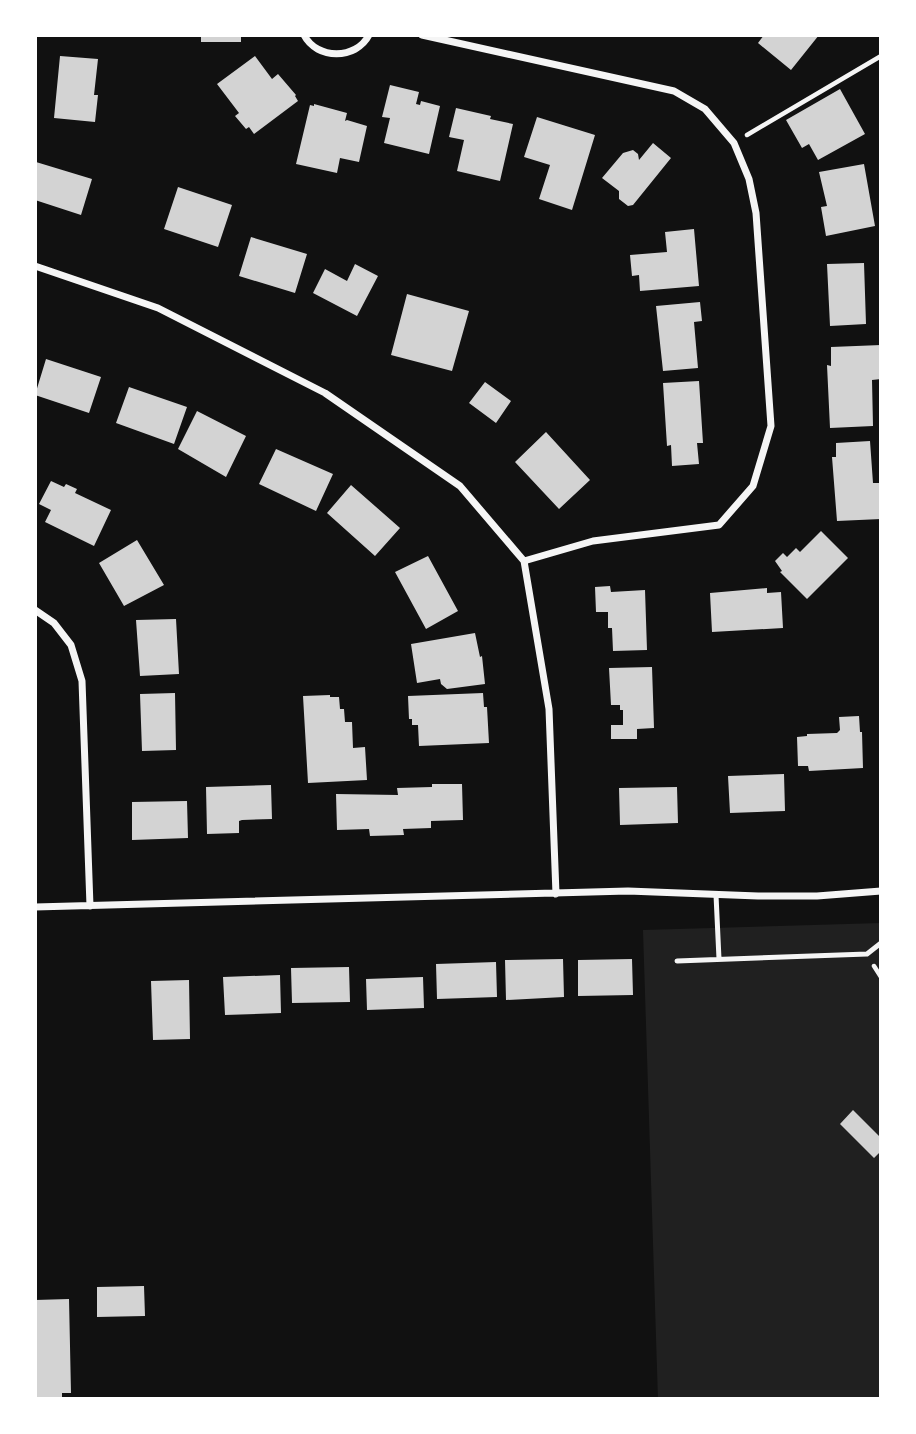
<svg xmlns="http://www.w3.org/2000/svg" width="916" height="1434" font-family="Poppins,sans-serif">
  <rect width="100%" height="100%" fill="#111"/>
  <path fill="#202020" d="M881,923V1399H658L643,930Z"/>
  <path fill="#d3d3d3" d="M201,35H241V42H201Z
    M764,35H819L791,70L758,43Z
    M60,56L98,59L94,95H98L95,122L54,118Z
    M255,56L272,79L278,74L296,95L295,96L298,101L254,134L249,127L246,129L235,116L239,113L217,84Z
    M390,85L419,92L416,104L420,105L421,101L440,106L429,154L384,143L390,118L382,117Z
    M840,89L865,134L818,160L809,144L802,148L786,120Z
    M314,104L347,113L345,121L347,120L367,126L359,162L340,158L337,173L296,164L310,105L314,106Z
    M456,108L491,116L490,119L513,124L500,181L457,171L464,140L449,137Z
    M537,117L595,135L572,210L539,199L550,165L524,157Z
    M653,143L671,158L633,205L628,206L619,199V191L602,178L623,153L633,150L638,154L639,160Z
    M36,162L92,179L81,215L35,200Z
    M864,164L875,226L826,236L821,207L827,206L819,172Z
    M178,187L232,205L218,247L164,229Z
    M694,229L699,286L640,291L639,275L632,276L630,255L667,252L665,232Z
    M251,237L307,254L295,293L239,276Z
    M864,263L866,324L830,326L827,264Z
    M355,264L378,276L357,316L313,293L325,269L347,281Z
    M407,294L469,311L452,371L391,355Z
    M700,302L702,321L694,322L698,368L663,371L656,306Z
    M881,345V379L872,380L873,426L830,428L827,365L831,366V347Z
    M46,359L101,377L89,413L35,395Z
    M699,381L703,443H697L699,464L672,466L671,445L667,446L663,383Z
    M485,382L511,401L496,423L469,403Z
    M129,387L187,407L174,444L116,423Z
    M197,411L246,436L226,477L178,449Z
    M546,432L590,480L559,509L515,462Z
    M870,441L873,483H881V519L837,521L832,457H836V443Z
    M276,449L333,474L316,511L259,484Z
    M51,481L64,487L66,484L77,489L75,493L111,510L94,546L45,522L51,510L39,504Z
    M351,485L400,528L375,556L327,513Z
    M821,531L848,558L807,599L780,572L782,571L775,561L783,553L787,557L796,548L800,552Z
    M137,540L164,585L124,606L99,563Z
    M428,556L458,611L426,629L395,572Z
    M610,586L611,592L645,590L647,650L613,651L612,628H608V612H596L595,587Z
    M767,588V593L781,592L783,628L712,632L710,593Z
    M176,619L179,674L140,676L136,620Z
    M475,633L480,657L482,656L485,684L447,689L441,684L440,679L417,683L411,644Z
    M652,667L654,728L637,729V739H611V725H623V710H620V705H611L609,668Z
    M175,693L176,750L142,751L140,694Z
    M483,693L484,707H487L489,743L419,746L418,725H412V719H409L408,696Z
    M330,695V697H339L340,709H344L345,722H352L353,748L365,747L367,780L308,783L303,696Z
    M859,716L860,732H862L863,768L809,771L808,766H798L797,737L807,736V734L837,733L840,730L839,717Z
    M784,774L785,811L730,813L728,776Z
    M432,784H462L463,820L431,821V828L403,829L404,835L370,836L369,829L337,830L336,794L398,795L397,788L432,787Z
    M271,785L272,819L242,820L239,821V833L207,834L206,787Z
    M677,787L678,823L620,825L619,788Z
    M187,801L188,838L132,840V802Z
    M563,959L564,997L506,1000L505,960Z
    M632,959L633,995L578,996V960Z
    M496,962L497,997L437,999L436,964Z
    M349,967L350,1002L292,1003L291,968Z
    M280,975L281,1013L225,1015L223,977Z
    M423,977L424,1008L367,1010L366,979Z
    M189,980L190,1039L153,1040L151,981Z
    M853,1110L881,1138V1151L874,1158L840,1124Z
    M144,1286L145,1316L97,1317V1287Z
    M69,1299L71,1393H62V1399H35V1300Z"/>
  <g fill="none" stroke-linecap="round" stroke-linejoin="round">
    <path stroke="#f5f5f5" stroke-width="4.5" d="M747,135L881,56
      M874,966L881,977"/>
    <path stroke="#f5f5f5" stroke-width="5" d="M716,895L719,959
      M677,961L867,954L881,943"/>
    <path stroke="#f5f5f5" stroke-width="7" d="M304,35C317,60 356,60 369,35
      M422,35L674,91L705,109L734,143L749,179L756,213L771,426L753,486L719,525L593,541L524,561
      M35,266L158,308L325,393L460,486L524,561L549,709L556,894
      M35,610L54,623L71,645L82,681L90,906
      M35,907L628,891L758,896H817L881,891"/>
  </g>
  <rect width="916" height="1434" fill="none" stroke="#ffffff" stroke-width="74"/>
</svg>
